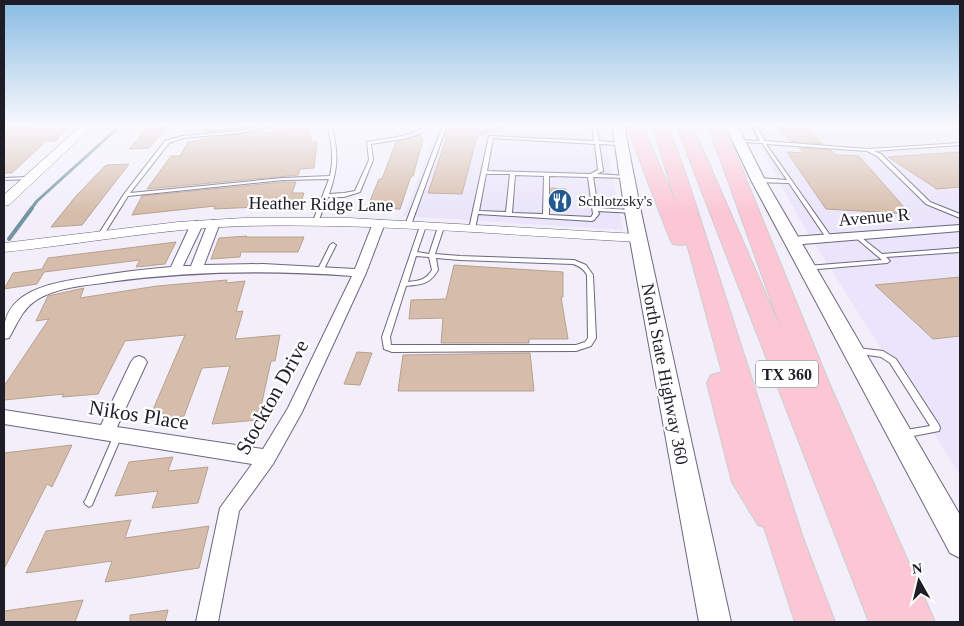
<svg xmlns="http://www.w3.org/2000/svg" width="964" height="626" font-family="'Times New Roman',serif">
  <rect width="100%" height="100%" fill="#f2effb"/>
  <path fill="#eae5fa" d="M440,125H603L623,230L403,216Z
    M748,125H960V475L802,223Z"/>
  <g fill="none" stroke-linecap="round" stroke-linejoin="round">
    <path stroke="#7494a3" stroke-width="3" d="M31,209L37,201L121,125"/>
    <path stroke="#7494a3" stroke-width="4" d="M9,239L32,208"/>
  </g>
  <path fill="#d6bdab" stroke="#b9a08f" d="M52,125H71L55,141H46L12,173H4V130L11,126L47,130Z
    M203,125H258L240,129L203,132Z
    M461,125H503V127L477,136L462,194L428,193L450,127Z
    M774,125H802L823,144L791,141Z
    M149,126H168L149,148L129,149Z
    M308,127L312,142H317L314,168L300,169L298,175L147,189L171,156H180L188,142L262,130V134Z
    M420,135L423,140L413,176H411L400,209L367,208L379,179H382L396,142Z
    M799,148L831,150L836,155L859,156L910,214L826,209L787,152L804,153Z
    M960,152V187L937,189L888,157Z
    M129,164L82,225L51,227L76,196L106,165Z
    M283,182H296L292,193H304L300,205L214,209L215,206L132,215L142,196Z
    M551,188L566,189V195H569L570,207L551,206Z
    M247,236L246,237H304L298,252H241L240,257L211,259L219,238Z
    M176,242L165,264L136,267L140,260L44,272L37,284L4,289L13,273L42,269L48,258Z
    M454,265L563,272V297H561L568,339H529V343H441L443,318L409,319L411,300L446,299Z
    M960,277V336L933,339L875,285Z
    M227,280L226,283L245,281L236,312L243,311L235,339L280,335L275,361H271L258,420L212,424L230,366L202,368L184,416L149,419L185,335L125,341L98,394L62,397L64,394L4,400V386L49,319L36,321L48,296L84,288L80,298L157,286Z
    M357,352L372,353L360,385L344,384Z
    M530,353L534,391H398L403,355Z
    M72,445L52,487L47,484L4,569V453Z
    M173,457L168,471L208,467L198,503L152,508L158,491L115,496L129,462Z
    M131,520L125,538L209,526L199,568L105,582L112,561L26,573L46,531Z
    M83,600L75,622H4V611Z
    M168,610L165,622H130V615Z"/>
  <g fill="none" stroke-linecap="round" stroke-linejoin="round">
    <g stroke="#6d677f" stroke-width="2">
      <path id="service" d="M268,125H277L240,133L183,138L169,143L130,193L283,178L330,176C334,158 332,143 327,125H331C339,151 338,169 329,194L344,193L355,191L369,160L367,142C382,139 396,138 410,134C418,132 425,125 432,125C417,140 391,140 371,144L373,160L360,192L344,197H328L318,222L316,223L313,221L329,179L283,180L128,196L103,236H99L98,235L124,194L165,141L182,136L240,131Z
        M443,125H447L411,225L410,226H406L405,225Z
        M592,125H596L599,141L621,143L623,144L621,145L599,144L603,171L597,174L627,176L629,177L627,178L593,177L598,208L632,210L634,211V213L598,211L599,214L594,220L592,221L478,214L475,229L472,231L470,230L469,229L489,136L594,141ZM493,138L595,144L598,170L590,174L487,171ZM486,174H510L506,212L479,211ZM515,175L544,176L543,214L512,213ZM549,176L588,177L593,214L591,217L549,215Z
        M752,125H756L765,141L868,149L960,143V145L874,151L881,154L930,202L960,214V218L926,204L877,156L867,151L766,144L832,238L829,240L827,239L789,183L758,182L755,180L758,178L787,180L762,143L738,142L736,141L738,140L760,141Z
        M29,177L31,178V179L4,180V178Z
        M423,224L426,226L417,252L429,254L438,227L441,225L444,227L435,254L460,256L574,260L586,265L593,275L596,338L591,346L576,351L392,352L384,349L382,337L420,226ZM416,256L429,257L432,270C426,280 418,281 408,282ZM436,258L460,260L573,264C579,266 584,269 587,275L588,338L585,342L576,345H391L390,337L406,286C422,284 429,285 438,270Z
        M857,234L882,254L960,248V252L886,257L890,261L887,263L807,270L804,268L807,266L882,260L855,237L854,236Z
        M333,243L336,245L324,269L321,271L319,270L318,269L330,245Z
        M857,348L883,351L896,359L939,425L940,428L939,431L903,438L900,437L899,434L900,431L930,426L890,363L881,357L854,353L853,351L854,349Z
        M118,431L121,432L122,435L92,505L89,507L86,505L84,502L86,499L114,435L115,432Z"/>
    </g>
    <g stroke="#6d677f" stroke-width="2">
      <path id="minor" d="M214,220L220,223L204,265L263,264L355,269L373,223L379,220L385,223L366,273L302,412L273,464L239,511L218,622H196L220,508L252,464L4,424V410L101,425L131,362L134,358L139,356L144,358L147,362L117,427L263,449L288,408L352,276C271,270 190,271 109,282C84,286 56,287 35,301C22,310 17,324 9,338L4,339C0,287 58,282 97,276C122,272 146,269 171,267L191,224L197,221L203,224L183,266H191L208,223Z
        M960,225V231L791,245L785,241L791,237Z"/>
    </g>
    <g stroke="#6d677f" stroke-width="1">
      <path id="tertiary" d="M82,125H94L9,205L4,206V195Z
        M244,218H349L638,234L643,235L645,238L643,241L638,242C507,235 376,223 245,226C164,228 84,244 4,252V243L178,222Z"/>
    </g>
    <g stroke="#6d677f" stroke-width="2">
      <path id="secondary" d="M612,125H624L641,212L731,622H699L625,212Z
        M725,125H737L765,180L960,515V558L950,553L751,180Z"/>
    </g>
    <g stroke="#cecdcf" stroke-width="2">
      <path id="motorway" d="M626,125H642L676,203L652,125H668L688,181L802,535L835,622H795L764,527L758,525L732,482L707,383L711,375L722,372L687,244L681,245L673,244L670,239Z
        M676,125H692L782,331L708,125H724L829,383L935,622H869Z"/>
    </g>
    <use href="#service" fill="#fff" fill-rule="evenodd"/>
    <use href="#minor" fill="#fff" fill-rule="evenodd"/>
    <use href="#tertiary" fill="#fff" fill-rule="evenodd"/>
    <use href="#secondary" fill="#fff" fill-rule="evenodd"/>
    <use href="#motorway" fill="#fbc7d5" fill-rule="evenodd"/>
  </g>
  <linearGradient id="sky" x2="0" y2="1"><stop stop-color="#88bce2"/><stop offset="0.59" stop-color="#f9f8fd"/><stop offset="1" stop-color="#f9f8fd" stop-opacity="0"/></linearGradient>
  <rect width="964" height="213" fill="url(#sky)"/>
  <defs>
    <g id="restaurant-disc" transform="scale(1.25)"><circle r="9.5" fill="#225991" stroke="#fff"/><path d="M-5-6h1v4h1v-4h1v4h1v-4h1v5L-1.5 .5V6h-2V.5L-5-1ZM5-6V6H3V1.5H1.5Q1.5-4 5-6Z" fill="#fff"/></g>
  </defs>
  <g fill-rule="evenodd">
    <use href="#restaurant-disc" x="560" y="201"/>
  </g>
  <g text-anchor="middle" stroke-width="4.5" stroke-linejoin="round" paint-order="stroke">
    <g font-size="15" fill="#1e1c26" stroke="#fff" text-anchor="start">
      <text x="578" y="206">Schlotzsky's</text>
    </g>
    <rect fill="#fff" stroke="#626067" stroke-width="1" x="756" y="360.5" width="62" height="27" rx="4"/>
    <g font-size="16" font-weight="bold" fill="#1e1c26">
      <text x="787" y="380">TX 360</text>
    </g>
    <g font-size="18" fill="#1e1c26" stroke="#fff">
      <text transform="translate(321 204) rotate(1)" y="6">Heather Ridge Lane</text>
      <text transform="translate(874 217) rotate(-5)" y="6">Avenue R</text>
      <text transform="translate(665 374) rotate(79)" y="6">North State Highway 360</text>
    </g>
    <g font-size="21" fill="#1e1c26" stroke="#fff">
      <text transform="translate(272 397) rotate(-61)" y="7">Stockton Drive</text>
      <text transform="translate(139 415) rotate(9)" y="7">Nikos Place</text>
    </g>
  </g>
  <rect width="964" height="626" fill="none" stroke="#1e1c26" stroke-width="10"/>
  <g transform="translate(919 581) rotate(352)" stroke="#ffffff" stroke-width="4" paint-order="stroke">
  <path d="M0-4L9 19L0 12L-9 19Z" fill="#1e1c26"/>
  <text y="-8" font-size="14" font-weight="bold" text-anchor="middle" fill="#1e1c26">N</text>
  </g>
</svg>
